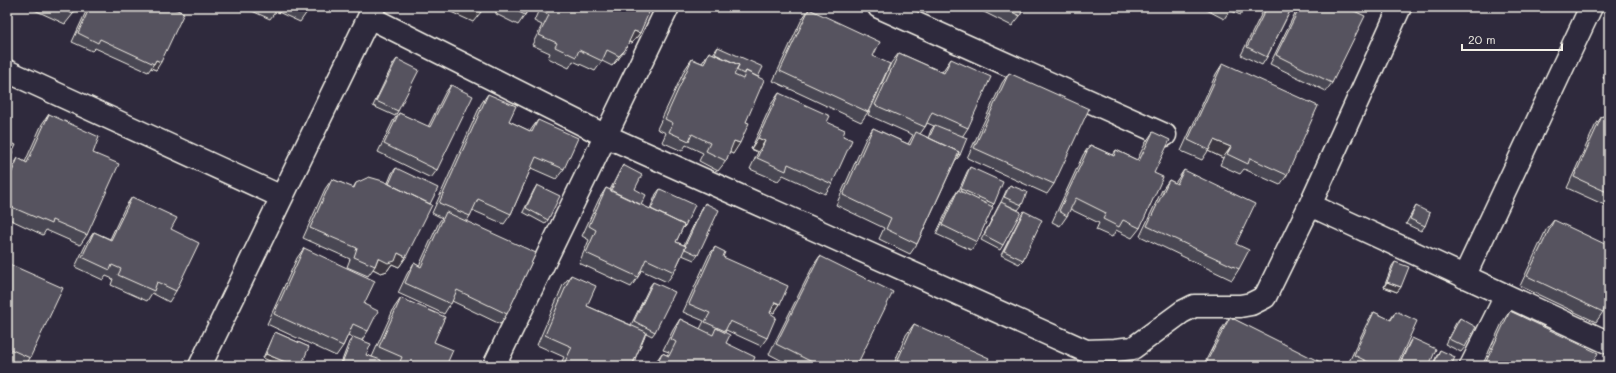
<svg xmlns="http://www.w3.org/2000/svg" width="1616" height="373" font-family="Mali,sans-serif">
  <rect width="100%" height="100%" fill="#2f2a3d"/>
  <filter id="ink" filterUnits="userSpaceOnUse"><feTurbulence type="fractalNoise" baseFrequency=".025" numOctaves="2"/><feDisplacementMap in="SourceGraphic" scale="8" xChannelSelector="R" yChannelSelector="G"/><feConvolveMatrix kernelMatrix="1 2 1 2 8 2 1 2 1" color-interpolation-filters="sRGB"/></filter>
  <g filter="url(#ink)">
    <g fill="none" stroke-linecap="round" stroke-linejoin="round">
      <g stroke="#f4f1e8" stroke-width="25">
        <path id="street" d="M879,7L1165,135
          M369,17L606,136L1086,351L1115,350L1133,348L1182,312L1194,306H1240L1251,304L1265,297L1310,205L1400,7
          M7,71L282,197
          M1310,205L1609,343
          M1464,277L1591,7
          M200,366L374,7
          M494,366L668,7
          M1471,366L1506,296"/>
      </g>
      <use href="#street" stroke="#2f2a3d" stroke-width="22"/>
    </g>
    <path fill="#4a4752" stroke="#f4f1e8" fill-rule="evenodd" d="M28,7H76L73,14L65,24Z
      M88,7H171L156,70L151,68L148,72L95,48L92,51L72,42Z
      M243,7H309L307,12L300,22L276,11L270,19Z
      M490,7H529L525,15L518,25L496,14V10Z
      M540,7H650L640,33L632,43L629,42L617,61L612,66L602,61L595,71L573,61L569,68L548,58L550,53L532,45L542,25L534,21Z
      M982,7H1024L1020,16L1012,26L980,10Z
      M1201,7H1245L1240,15L1230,10L1224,19Z
      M1265,7H1292L1267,57L1262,65L1241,55Z
      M1298,7H1346L1332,83L1326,91L1270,64Z
      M809,9L873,56L868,112L861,122L773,81L802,19Z
      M718,47L758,77L746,122L733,154L729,152L726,161L718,171L699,161L703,153L686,145L682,151L662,142L666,133L657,129L685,69L692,59L702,63L709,52L713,54Z
      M899,53L942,72L951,59L968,128L962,137L960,155L956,160V159L917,244L910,254L879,239L884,228L836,205L866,138L873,128L908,144L913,135L868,115L891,63ZM927,123L934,126L931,130L928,138L920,134L925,127Z
      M397,59L398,111L395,116L373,106L393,64Z
      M1223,63L1287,175L1280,185L1244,169L1240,174L1220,165L1223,158L1208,151L1202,160L1181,151L1216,74Z
      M1609,66V81L1603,78Z
      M1009,73L1054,184L1047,194L967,158L1002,83Z
      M451,85L437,170L431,178L378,152L393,121L399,113L428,127L445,93Z
      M779,93L827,122L843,136L832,184L825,194L783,175L778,181L750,169L758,152L751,149L772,103Z
      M488,94L509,121L530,131L538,120L564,169L556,179L531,168L511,214L504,224L472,210L470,216L466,222L507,314L500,324L452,301L444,314L398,293L407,274L414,263L419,266L439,222L442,218L432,213L481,104Z
      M49,114L93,153L87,235L80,245L46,230L43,235L7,218V177L11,169L18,158L25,162L42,124Z
      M1602,116L1609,119V207L1567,188L1595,126Z
      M1153,132L1154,173L1140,228L1132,238L1116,230L1112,237L1096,230L1099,223L1070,209L1067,216L1060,226L1052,222L1083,155L1090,145L1112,155L1116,150L1137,160L1146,142Z
      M623,165L635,189L641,205L650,209L656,194L660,189L685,226L682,229L676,242L684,245L702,208L705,203L698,255L694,260L682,255L674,272L667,282L641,270L638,277L631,287L579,263L589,240L582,236L599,199L606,188L610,190L620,170Z
      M970,167L994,204L992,206L977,242L971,250L936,234L953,198L958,190H959L967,172Z
      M396,168L406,257L399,267L392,264L387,271L381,273L373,269L368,276L347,267L350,259L303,238L325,189L332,179L353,188L356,183H388L392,173Z
      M1184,170L1236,244L1239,269L1232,280L1140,236L1162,190L1169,180L1175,183Z
      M537,185L548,220L545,224L523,212L534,190Z
      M1010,185L1022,205L1018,210L1005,204L1003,245L1000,250L981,240L998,207L1001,202L1007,189Z
      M132,197L171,229L176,291L169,302L152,293L147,301L111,285L113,279L106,276L103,280L75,267L87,242L94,232L110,239L125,207Z
      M1416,206L1425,226L1421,231L1406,224L1413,211Z
      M1024,211L1023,260L1019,264L1001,255L1021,216Z
      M1554,220L1603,312L1596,322L1520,286L1546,230Z
      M715,247L723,257L780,304L774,313L771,311L770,313L767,338L761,346L726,330L725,332L726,343L751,366H653L662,353L667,355L669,352L663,350L673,330L680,319L700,329L704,321L683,312L709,255Z
      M304,248L364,304L368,331L362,340L366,355L372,357L394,308L401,298L434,342L446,366H391L380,361L378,366H340L349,342L353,337L354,338L348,335L343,346L336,356L267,324L297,258Z
      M820,256L857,365L860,366H792L769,354L813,266Z
      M1395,262L1401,287L1397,292L1384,287L1392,266Z
      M9,264L30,358L25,366H18L7,361V266Z
      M571,275L587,306L631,325L650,286L653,282L655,332L652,336L646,333L632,366H560L564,357L537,345L563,285Z
      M1396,311L1397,365L1398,366L1409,343L1412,338L1429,366H1351L1352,365L1348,364L1368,321L1374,312L1390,320Z
      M1510,311L1591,366H1482L1503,321Z
      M1230,317L1323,366H1203L1223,327Z
      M1460,318L1465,347L1461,352L1445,344L1456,323Z
      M914,324L985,366H893L906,335Z
      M275,332L309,347L263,358L272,337Z
      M1440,350L1451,366H1432L1437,355Z"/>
    <path fill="#3c3942" stroke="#f4f1e8" d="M454,7H470L481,12L473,22L451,12Z
      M634,31L640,33L632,43L627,41Z
      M625,50L617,61L612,66L619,56Z
      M156,60L161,62L156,70L151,68Z
      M758,138L765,141L758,152L751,149Z
      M1214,140L1231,147L1223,158L1208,151Z
      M734,141L740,143L733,154L727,151Z
      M924,146L960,155L956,160Z
      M398,253L406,257L399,267L392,264L387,271L381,273L373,269L375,266L378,258Z
      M1387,282L1401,287L1397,292L1384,287Z
      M775,302L780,304L774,313L769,310Z
      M266,354L295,366H281L263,358Z"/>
    <path fill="#56525f" stroke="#f4f1e8" d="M58,7H76L73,14Z
      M90,7H171L184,13L161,62L156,60L154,64L100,39L98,43L78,33Z
      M297,7H309L307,12Z
      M470,7H483L481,12Z
      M509,7H529L525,15Z
      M542,7H650L651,8L640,33L634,31L625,50L619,56L607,50L602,61L579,50L576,57L555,47L557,43L539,35L549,15L541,11Z
      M1002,7H1024L1020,16Z
      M1267,7H1292L1267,57L1247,47Z
      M1300,7H1346L1365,16L1332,83L1276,55Z
      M809,9L880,42L873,56L890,64L868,112L780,71Z
      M718,47L763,67L758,77L746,71L744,74L736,70L739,65L715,54Z
      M709,52L739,65L734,75L743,79L746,71L764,80L746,122L749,123L740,143L734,141L726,161L706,151L710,143L692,134L689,141L669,132L673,123L665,119L692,59L704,64Z
      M899,53L944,73L951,59L991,77L968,128L932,112L925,127L875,105Z
      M397,59L419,70L398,111L376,101Z
      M1223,63L1318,106L1287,175L1250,158L1248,164L1227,154L1231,147L1214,140L1209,150L1188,140Z
      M1009,73L1089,109L1054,184L974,148Z
      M451,85L473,96L437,170L384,144L399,113L430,127Z
      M779,93L830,116L827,122L845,130L843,136L852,140L832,184L788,164L786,171L757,158L765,141L758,138Z
      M488,94L516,106L509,121L532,132L538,120L578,138L564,169L536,157L511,214L478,199L470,216L439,203Z
      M49,114L99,137L93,153L119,164L87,235L52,220L51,224L7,205V183L18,158L27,163Z
      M1602,116L1609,119V193L1574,177Z
      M935,125L967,138L960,155L958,154L959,152L929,138Z
      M873,128L910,145L916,132L959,152L917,244L886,229L891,218L843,195Z
      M1153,132L1170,140L1154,173L1163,177L1140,228L1123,220L1119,227L1103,219L1106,213L1076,198L1067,216L1059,211L1090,145L1114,156L1116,150L1139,161Z
      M7,141L16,145L7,164Z
      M623,165L642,175L635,189L646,195L641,205L611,191Z
      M970,167L1003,182L994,204L961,189Z
      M396,168L438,188L430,204L389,184Z
      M1184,170L1255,204L1236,244L1249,250L1239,269L1147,226L1169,180L1177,184Z
      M369,177L383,181L432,205L406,257L398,253L395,261L388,263L378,258L375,266L354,257L357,248L310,228L332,179L354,188L356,183Z
      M537,185L560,196L548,220L526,208Z
      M1010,185L1027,192L1022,205L1004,197Z
      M606,188L684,225L676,242L686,246L674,272L646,259L638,277L586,253L596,230L589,226Z
      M660,189L695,205L685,226L684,225L651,209Z
      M958,190L993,207L977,242L942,225Z
      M132,197L177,218L171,229L199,243L176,291L157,282L154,291L118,275L121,269L112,265L110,270L82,257L94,232L111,240Z
      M1001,202L1021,212L1003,245L984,235Z
      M705,203L719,210L698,255L685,249L686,246H685Z
      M1416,206L1430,213L1425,226L1410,219Z
      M1024,211L1042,220L1023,260L1004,251Z
      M446,212L536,253L507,314L457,290L451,304L405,283L414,263L421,267Z
      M1554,220L1609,246V300L1603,312L1527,276Z
      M715,247L725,252L723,257L788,286L780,304L775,302L770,313L776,317L767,338L730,321L725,331L705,322L710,313L689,304Z
      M304,248L375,281L364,304L378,311L368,331L353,324L343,346L274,314Z
      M820,256L893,292L857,365L860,366H820L776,344Z
      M1395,262L1409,267L1401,287L1387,282Z
      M9,264L63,288L30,358L10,349L7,355V267Z
      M571,275L596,286L587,306L646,332L632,366H563L572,347L545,335Z
      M653,282L675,292L655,332L634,321Z
      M401,298L445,317L434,342L453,350L446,366H398L402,357L379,347Z
      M1396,311L1417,321L1397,365L1399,366H1376L1354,355L1374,312L1391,320Z
      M1510,311L1598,353L1591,366H1484Z
      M1230,317L1324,364L1323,366H1211L1206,363Z
      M1460,318L1476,327L1465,347L1449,339Z
      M680,319L713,335L716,328L730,335L726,343L755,357L751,366H656L662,353L669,356L676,342L671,339Z
      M914,324L989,358L985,366H895Z
      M275,332L309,347L301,366H295L266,354Z
      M353,337L371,344L366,355L381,360L378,366H341Z
      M1412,338L1436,349L1429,366H1399Z
      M1440,350L1455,357L1451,366H1433Z
      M1353,364L1358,366H1352Z"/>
  </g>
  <rect width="1616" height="373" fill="none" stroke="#2f2a3d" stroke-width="24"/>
  <rect x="12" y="12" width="1592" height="349" fill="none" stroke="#f4f1e8" stroke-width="1.5" filter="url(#ink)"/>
  <path d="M1462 44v6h100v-6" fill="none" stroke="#f4f1e8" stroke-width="2"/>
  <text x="1468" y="44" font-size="12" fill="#f4f1e8" stroke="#2f2a3d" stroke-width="3" paint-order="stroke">20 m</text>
</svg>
